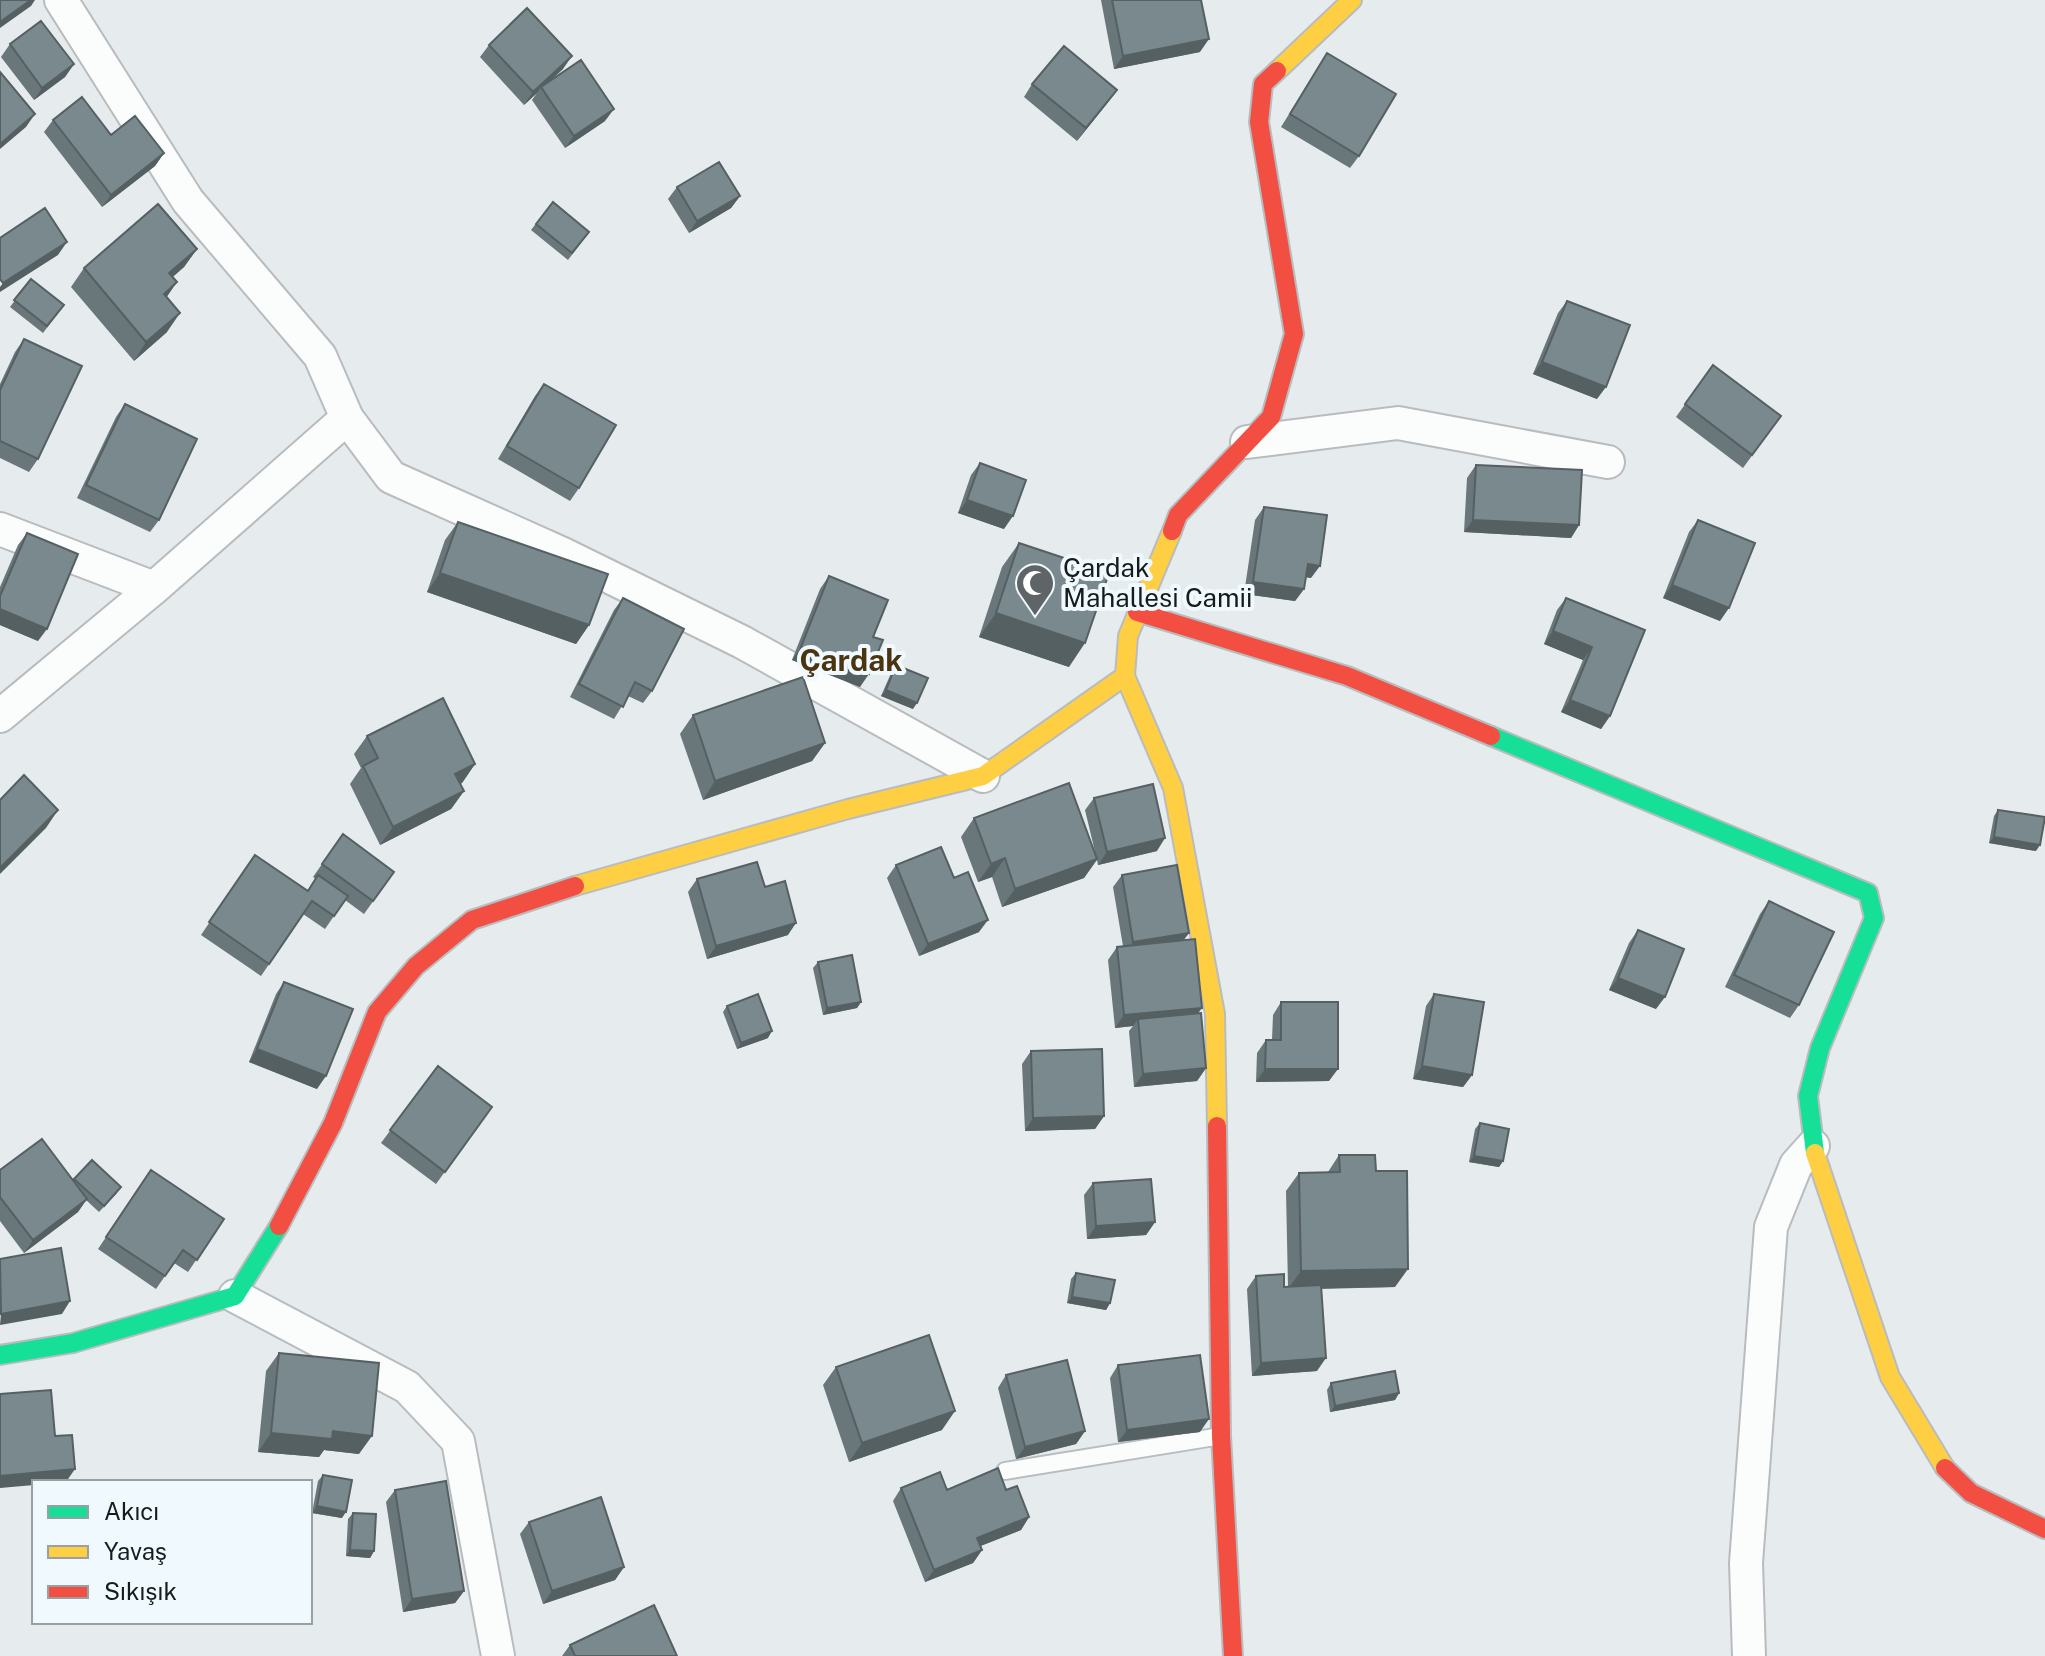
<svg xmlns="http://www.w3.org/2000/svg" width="2045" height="1656" font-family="'Public Sans',sans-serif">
  <rect width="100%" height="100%" fill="#e6ebee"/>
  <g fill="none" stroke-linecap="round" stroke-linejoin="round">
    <g stroke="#b8bcbe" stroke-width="20">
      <path id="lane" d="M1005,1471L1221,1436"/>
    </g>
    <g stroke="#b8bcbe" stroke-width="36">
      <path id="street" d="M61,0L188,201L320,356L347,418L391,477L563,554L742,642L983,776
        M1247,442L1398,423L1608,462
        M0,529L154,588
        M0,716L154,588L347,418
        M235,1296L407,1387L458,1441L498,1656
        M1749,1656L1746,1563L1771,1227L1796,1165L1813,1146"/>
    </g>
    <g stroke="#b8bcbe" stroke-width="22">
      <path id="fast" d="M1491,736L1868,893L1874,918L1820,1048L1808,1096L1815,1153
        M0,1355L73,1343L235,1296L279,1226"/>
    </g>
    <g stroke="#b8bcbe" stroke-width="22">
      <path id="slow" d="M1277,71L1352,0
        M1172,531L1128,636L1125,676L1173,788L1215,1014L1217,1126
        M575,886L848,809L983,776L1125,676
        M1815,1153L1890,1377L1945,1468"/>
    </g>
    <g stroke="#b8bcbe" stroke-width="22">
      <path id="jam" d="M1172,531L1178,515L1271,417L1294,334L1259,122L1263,84L1277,71
        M1137,612L1347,676L1491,736
        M1217,1126L1221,1436L1233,1656
        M279,1226L333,1123L377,1012L416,966L472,920L575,886
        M1945,1468L1971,1493L2045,1529"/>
    </g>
    <use href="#lane" stroke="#fbfcfc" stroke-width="16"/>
    <use href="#street" stroke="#fbfcfc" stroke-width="32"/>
    <use href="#fast" stroke="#16e098" stroke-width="18"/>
    <use href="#slow" stroke="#ffcf43" stroke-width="18"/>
    <use href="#jam" stroke="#f24e42" stroke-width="18"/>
  </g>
  <path fill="#69767a" d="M1101,0H1201L1200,52L1114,69Z
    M10,44L74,64L65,77L34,100L1,57Z
    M489,45L563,69L550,81L605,121L565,148L532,100L537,93L524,105L480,57Z
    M1327,53L1359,156L1350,168L1281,127Z
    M1032,84L1108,102L1077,141L1024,97Z
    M53,120L111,135L164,153L155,166L102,207L44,132Z
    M677,187L740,196L731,208L689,233L668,199Z
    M553,202L589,232L568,260L531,230Z
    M197,249L184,267L172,277L177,282L166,297L167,332L134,361L71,287L84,268Z
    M31,279L64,305L43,333L10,307Z
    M1567,301L1597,399L1533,374L1558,313Z
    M24,339L38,459L29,472L0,458V384L15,352Z
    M1713,365L1781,416L1743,468L1676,417Z
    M544,384L579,488L570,501L498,459L535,396Z
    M125,404L159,520L150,532L77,498L116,417Z
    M980,463L1004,529L958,513L971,475Z
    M1476,465L1579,525L1571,538L1464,532L1467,478Z
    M1264,507L1311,578L1306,577L1304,589L1295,601L1244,594L1255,520Z
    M1698,520L1720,621L1663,598L1689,532Z
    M458,522L589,625L576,644L427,592L445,540Z
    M27,533L38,641L0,625V587L18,545Z
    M1019,543L1069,667L979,637L1002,567Z
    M829,576L873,637L860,687L792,660L820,589Z
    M623,598L652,691L643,703L628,696L614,719L570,697L614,610Z
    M1566,598L1645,630L1610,716L1601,729L1561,712L1583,660L1544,644L1557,610Z
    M896,665L913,709L881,696L892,671Z
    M693,715L825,743L812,761L703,800L680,734Z
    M367,736L475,764L462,783L460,784L464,791L451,809L380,845L350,784L361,768L354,754Z
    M1094,798L1157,851L1098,865L1097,860L1084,878L1002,907L992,877L978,882L961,837L974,818L1096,856L1085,810Z
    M1998,810L2036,851L1989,843L1994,816Z
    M343,834L394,872L364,914L345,900L325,929L303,914L261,976L201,935L255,855L307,891L316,879L313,877Z
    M896,865L979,932L919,956L887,878Z
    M1122,875L1189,933L1183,940L1198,1013L1206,1068L1197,1081L1134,1087L1129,1031L1133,1026L1115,1028L1108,960L1117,947L1123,946L1113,887Z
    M697,879L765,887L788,935L707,959L688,892Z
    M1769,901L1799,1005L1790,1018L1725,987L1760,914Z
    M1638,930L1656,1009L1609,990L1629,943Z
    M818,962L861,1002L857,1008L823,1015L813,968Z
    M284,982L317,1089L249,1062L276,994Z
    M1434,994L1472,1075L1463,1087L1413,1079L1426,1006Z
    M1281,1002L1329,1081L1256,1082L1257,1053L1266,1040H1272L1273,1015Z
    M727,1006L768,1038L737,1049L723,1012Z
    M1031,1051L1104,1116L1095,1129L1025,1131L1022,1064Z
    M438,1066L492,1107L436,1184L381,1143Z
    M1480,1123L1503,1161L1499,1167L1469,1162L1475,1129Z
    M1339,1155L1376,1171L1395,1287L1321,1289L1317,1371L1252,1376L1247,1289L1256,1276L1284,1287H1288L1286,1191L1299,1173L1328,1172Z
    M92,1160L117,1193L99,1212L86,1200L78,1212L24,1253L0,1221V1170L73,1181Z
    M151,1170L224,1219L188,1272L174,1263L156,1289L98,1249Z
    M1093,1183L1155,1222L1146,1235L1087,1239L1084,1195Z
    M1076,1273L1110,1303L1106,1310L1067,1303L1071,1279Z
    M279,1353L359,1454L324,1450L319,1457L258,1452L266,1371Z
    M1118,1365L1200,1432L1118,1442L1110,1378Z
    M836,1367L942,1430L849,1462L823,1385Z
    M1006,1375L1085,1431L1076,1444L1016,1459L998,1388Z
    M1331,1383L1399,1393L1395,1400L1330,1412L1327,1390Z
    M323,1475L342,1518L312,1513L318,1481Z
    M901,1488L1006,1490L1029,1517L1021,1530L980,1546L982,1550L973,1563L925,1582L893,1501Z
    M395,1490L464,1591L455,1603L403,1612L386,1502Z
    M353,1513L374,1551L370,1558L346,1556L348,1519Z
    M529,1522L624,1567L615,1580L543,1604L520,1534Z
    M570,1645L677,1656H562Z"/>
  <path fill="#556063" d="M31,0H35L31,6L0,28V22Z
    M1209,39L1200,52L1114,69L1123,56Z
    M572,56L563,69L542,88L541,87L537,93L524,105L533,92Z
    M74,64L65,77L34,100L42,88Z
    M1117,90L1108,102L1077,141L1086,128Z
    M614,109L605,121L565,148L574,136Z
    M35,114L26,127L0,149V144Z
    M164,153L155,166L102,207L111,195Z
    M740,196L731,208L689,233L697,221Z
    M67,242L58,255L0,292V287L3,283Z
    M197,249L184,267L156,292L169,273Z
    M177,282L164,301V294Z
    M180,313L167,332L134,361L146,342Z
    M1542,362L1606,387L1597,399L1533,374Z
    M967,500L1013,516L1004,529L958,513Z
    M1473,520L1579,525L1571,538L1464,532Z
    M1308,564L1320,566L1311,578L1299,576Z
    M440,573L589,625L576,644L427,592Z
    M1253,582L1304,589L1295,601L1244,594Z
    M1672,585L1729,608L1720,621L1663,598Z
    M0,609L47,629L38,641L0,625Z
    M996,613L1085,643L1069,667L979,637Z
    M1553,631L1592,647L1583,660L1544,644Z
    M801,647L869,674L860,687L792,660Z
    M886,690L917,703L913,709L881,696Z
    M1570,700L1610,716L1601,729L1561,712Z
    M825,743L812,761L703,800L715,781Z
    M475,764L462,783L442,793L455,774Z
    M464,791L451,809L380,845L393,827Z
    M58,810L46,828L0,874V868Z
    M1994,837L2040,845L2036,851L1989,843Z
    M1165,838L1157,851L1098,865L1107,852Z
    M1005,858L992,877L978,882L991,864Z
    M1097,859L1084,878L1002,907L1015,889Z
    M988,920L979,932L919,956L928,944Z
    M796,923L788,935L707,959L716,946Z
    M1189,933L1180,945L1124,955L1133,942Z
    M1618,978L1665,997L1656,1009L1609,990Z
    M861,1002L857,1008L823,1015L827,1008Z
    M1202,1008L1193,1020L1138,1019L1133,1026L1115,1028L1124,1015Z
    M772,1031L768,1038L737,1049L741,1043Z
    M257,1049L326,1076L317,1089L249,1062Z
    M1422,1066L1472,1075L1463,1087L1413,1079Z
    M1206,1068L1197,1081L1134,1087L1143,1074Z
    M1265,1069H1338L1329,1081L1256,1082Z
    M1104,1116L1095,1129L1025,1131L1033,1118Z
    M1474,1156L1503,1161L1499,1167L1469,1162Z
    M87,1199L78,1212L24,1253L33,1240Z
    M1155,1222L1146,1235L1087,1239L1096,1226Z
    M1408,1269L1395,1287L1288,1289L1301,1271Z
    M1072,1297L1110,1303L1106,1310L1067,1303Z
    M70,1301L62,1314L0,1325L1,1314Z
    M1326,1358L1317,1371L1252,1376L1261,1363Z
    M1399,1393L1395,1400L1330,1412L1335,1406Z
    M955,1411L942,1430L849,1462L862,1443Z
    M1209,1419L1200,1432L1118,1442L1127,1430Z
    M333,1431L372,1436L359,1454L324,1450L319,1457L258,1452L271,1433Z
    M1085,1431L1076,1444L1016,1459L1025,1447Z
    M75,1469L66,1482H34V1485L0,1488V1476Z
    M317,1506L346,1512L342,1518L312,1513Z
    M1029,1517L1021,1530L968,1551L977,1538Z
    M350,1550L374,1551L370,1558L346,1556Z
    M982,1550L973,1563L925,1582L934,1570Z
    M624,1567L615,1580L543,1604L552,1591Z
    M464,1591L455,1603L403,1612L412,1599Z"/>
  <path fill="#7a898e" stroke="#556063" stroke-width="2" d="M0,0H31L0,22Z
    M1112,0H1201L1209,39L1123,56Z
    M527,8L572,56L533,92L489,45Z
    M41,21L74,64L42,88L10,44Z
    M1064,46L1117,90L1086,128L1032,84Z
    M1327,53L1396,94L1359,156L1290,114Z
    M581,60L614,109L574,136L541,87Z
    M0,72L35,114L0,144Z
    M82,97L111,135L135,116L164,153L111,195L53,120Z
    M719,162L740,196L697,221L677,187Z
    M553,202L589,232L572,253L536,224Z
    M158,204L197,249L169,273L177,282L164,294L180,313L146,342L84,268Z
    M45,208L67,242L3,283L0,279V238Z
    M31,279L64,305L47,326L14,300Z
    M1567,301L1630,325L1606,387L1542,362Z
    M24,339L82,366L38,459L0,441V390Z
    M1713,365L1781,416L1752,455L1685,404Z
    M544,384L616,425L579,488L507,446Z
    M125,404L197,439L159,520L86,485Z
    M980,463L1026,480L1013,516L967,500Z
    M1476,465L1582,470L1579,525L1473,520Z
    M1264,507L1327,515L1320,566L1308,564L1304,589L1253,582Z
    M1698,520L1755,543L1729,608L1672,585Z
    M458,522L608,574L589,625L440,573Z
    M27,533L78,554L47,629L0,609V596Z
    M1019,543L1109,573L1085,643L996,613Z
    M829,576L888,600L873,637L883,640L869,674L801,647Z
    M623,598L684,629L652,691L635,682L623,707L579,684Z
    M1566,598L1645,630L1610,716L1570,700L1592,647L1553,631Z
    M896,665L928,678L917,703L886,690Z
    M803,677L825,743L715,781L693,715Z
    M443,698L475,764L455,774L464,791L393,827L363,766L378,758L367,736Z
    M24,775L58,810L0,868V800Z
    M1069,783L1097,859L1015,889L1005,858L991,864L974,818Z
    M1153,784L1165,838L1107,852L1094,798Z
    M1998,810L2045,817L2040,845L1994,837Z
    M343,834L394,872L373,901L322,864Z
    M941,847L954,878L968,872L988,920L928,944L896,865Z
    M255,855L308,891L318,875L348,896L334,916L312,901L269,964L209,922Z
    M757,862L765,887L785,881L796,923L716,946L697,879Z
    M1177,865L1189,933L1133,942L1122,875Z
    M1769,901L1834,932L1799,1005L1734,975Z
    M1638,930L1684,949L1665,997L1618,978Z
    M1195,939L1202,1008L1124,1015L1117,947Z
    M852,955L861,1002L827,1008L818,962Z
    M284,982L353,1009L326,1076L257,1049Z
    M758,994L772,1031L741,1043L727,1006Z
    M1434,994L1484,1002L1472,1075L1422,1066Z
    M1281,1002H1338V1069H1265L1266,1040H1281Z
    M1201,1013L1206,1068L1143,1074L1138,1019Z
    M1102,1049L1104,1116L1033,1118L1031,1051Z
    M438,1066L492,1107L445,1172L390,1130Z
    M1480,1123L1509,1129L1503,1161L1474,1156Z
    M42,1139L87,1199L33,1240L0,1197V1170Z
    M1339,1155H1375L1376,1171H1407L1408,1269L1301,1271L1299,1173L1340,1172Z
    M92,1160L121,1187L104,1206L74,1179Z
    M151,1170L224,1219L197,1260L183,1250L165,1276L106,1237Z
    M1151,1179L1155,1222L1096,1226L1093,1183Z
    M61,1248L70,1301L1,1314L0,1259Z
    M1076,1273L1115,1280L1110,1303L1072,1297Z
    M1284,1274V1287L1321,1285L1326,1358L1261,1363L1256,1276Z
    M929,1335L955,1411L862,1443L836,1367Z
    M279,1353L379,1363L372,1436L333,1431L332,1439L271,1433Z
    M1200,1355L1209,1419L1127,1430L1118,1365Z
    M1067,1360L1085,1431L1025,1447L1006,1375Z
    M1395,1371L1399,1393L1335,1406L1331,1383Z
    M51,1390L55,1436L72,1435L75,1469L0,1476V1394Z
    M998,1468L1006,1490L1017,1486L1029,1517L977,1538L982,1550L934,1570L901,1488L940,1472L947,1490Z
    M323,1475L352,1480L346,1512L317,1506Z
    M446,1481L464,1591L412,1599L395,1490Z
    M601,1497L624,1567L552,1591L529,1522Z
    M353,1513L376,1514L374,1551L350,1550Z
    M654,1605L677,1656H575L570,1645Z"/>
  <defs>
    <g id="mosque-pin" transform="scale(2)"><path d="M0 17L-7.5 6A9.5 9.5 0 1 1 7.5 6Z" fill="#5f6466" stroke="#eff9fe"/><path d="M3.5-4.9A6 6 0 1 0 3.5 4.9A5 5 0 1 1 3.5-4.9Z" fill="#fff"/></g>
  </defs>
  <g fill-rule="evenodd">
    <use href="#mosque-pin" x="1035" y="583"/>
  </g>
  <g text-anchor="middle" stroke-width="8" stroke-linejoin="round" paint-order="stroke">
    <g font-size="26" fill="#171b1c" stroke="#eff9fe" text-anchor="start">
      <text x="1063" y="577">Çardak<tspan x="1063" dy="30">Mahallesi Camii</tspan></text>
    </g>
    <g font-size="30" font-weight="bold" fill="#4b3410" stroke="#eff9fe">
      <text x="851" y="671">Çardak</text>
    </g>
  </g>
  <rect x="32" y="1480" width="280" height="144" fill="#eff9fe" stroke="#99a0a4" stroke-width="2"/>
  <rect x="48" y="1506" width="40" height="12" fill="#16e098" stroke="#99a0a4" stroke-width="2"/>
  <text x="104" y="1520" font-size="24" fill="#171b1c">Akıcı</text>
  <rect x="48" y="1546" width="40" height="12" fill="#ffcf43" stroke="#99a0a4" stroke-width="2"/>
  <text x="104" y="1560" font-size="24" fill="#171b1c">Yavaş</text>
  <rect x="48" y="1586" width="40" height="12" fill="#f24e42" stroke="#99a0a4" stroke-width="2"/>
  <text x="104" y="1600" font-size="24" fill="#171b1c">Sıkışık</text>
</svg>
